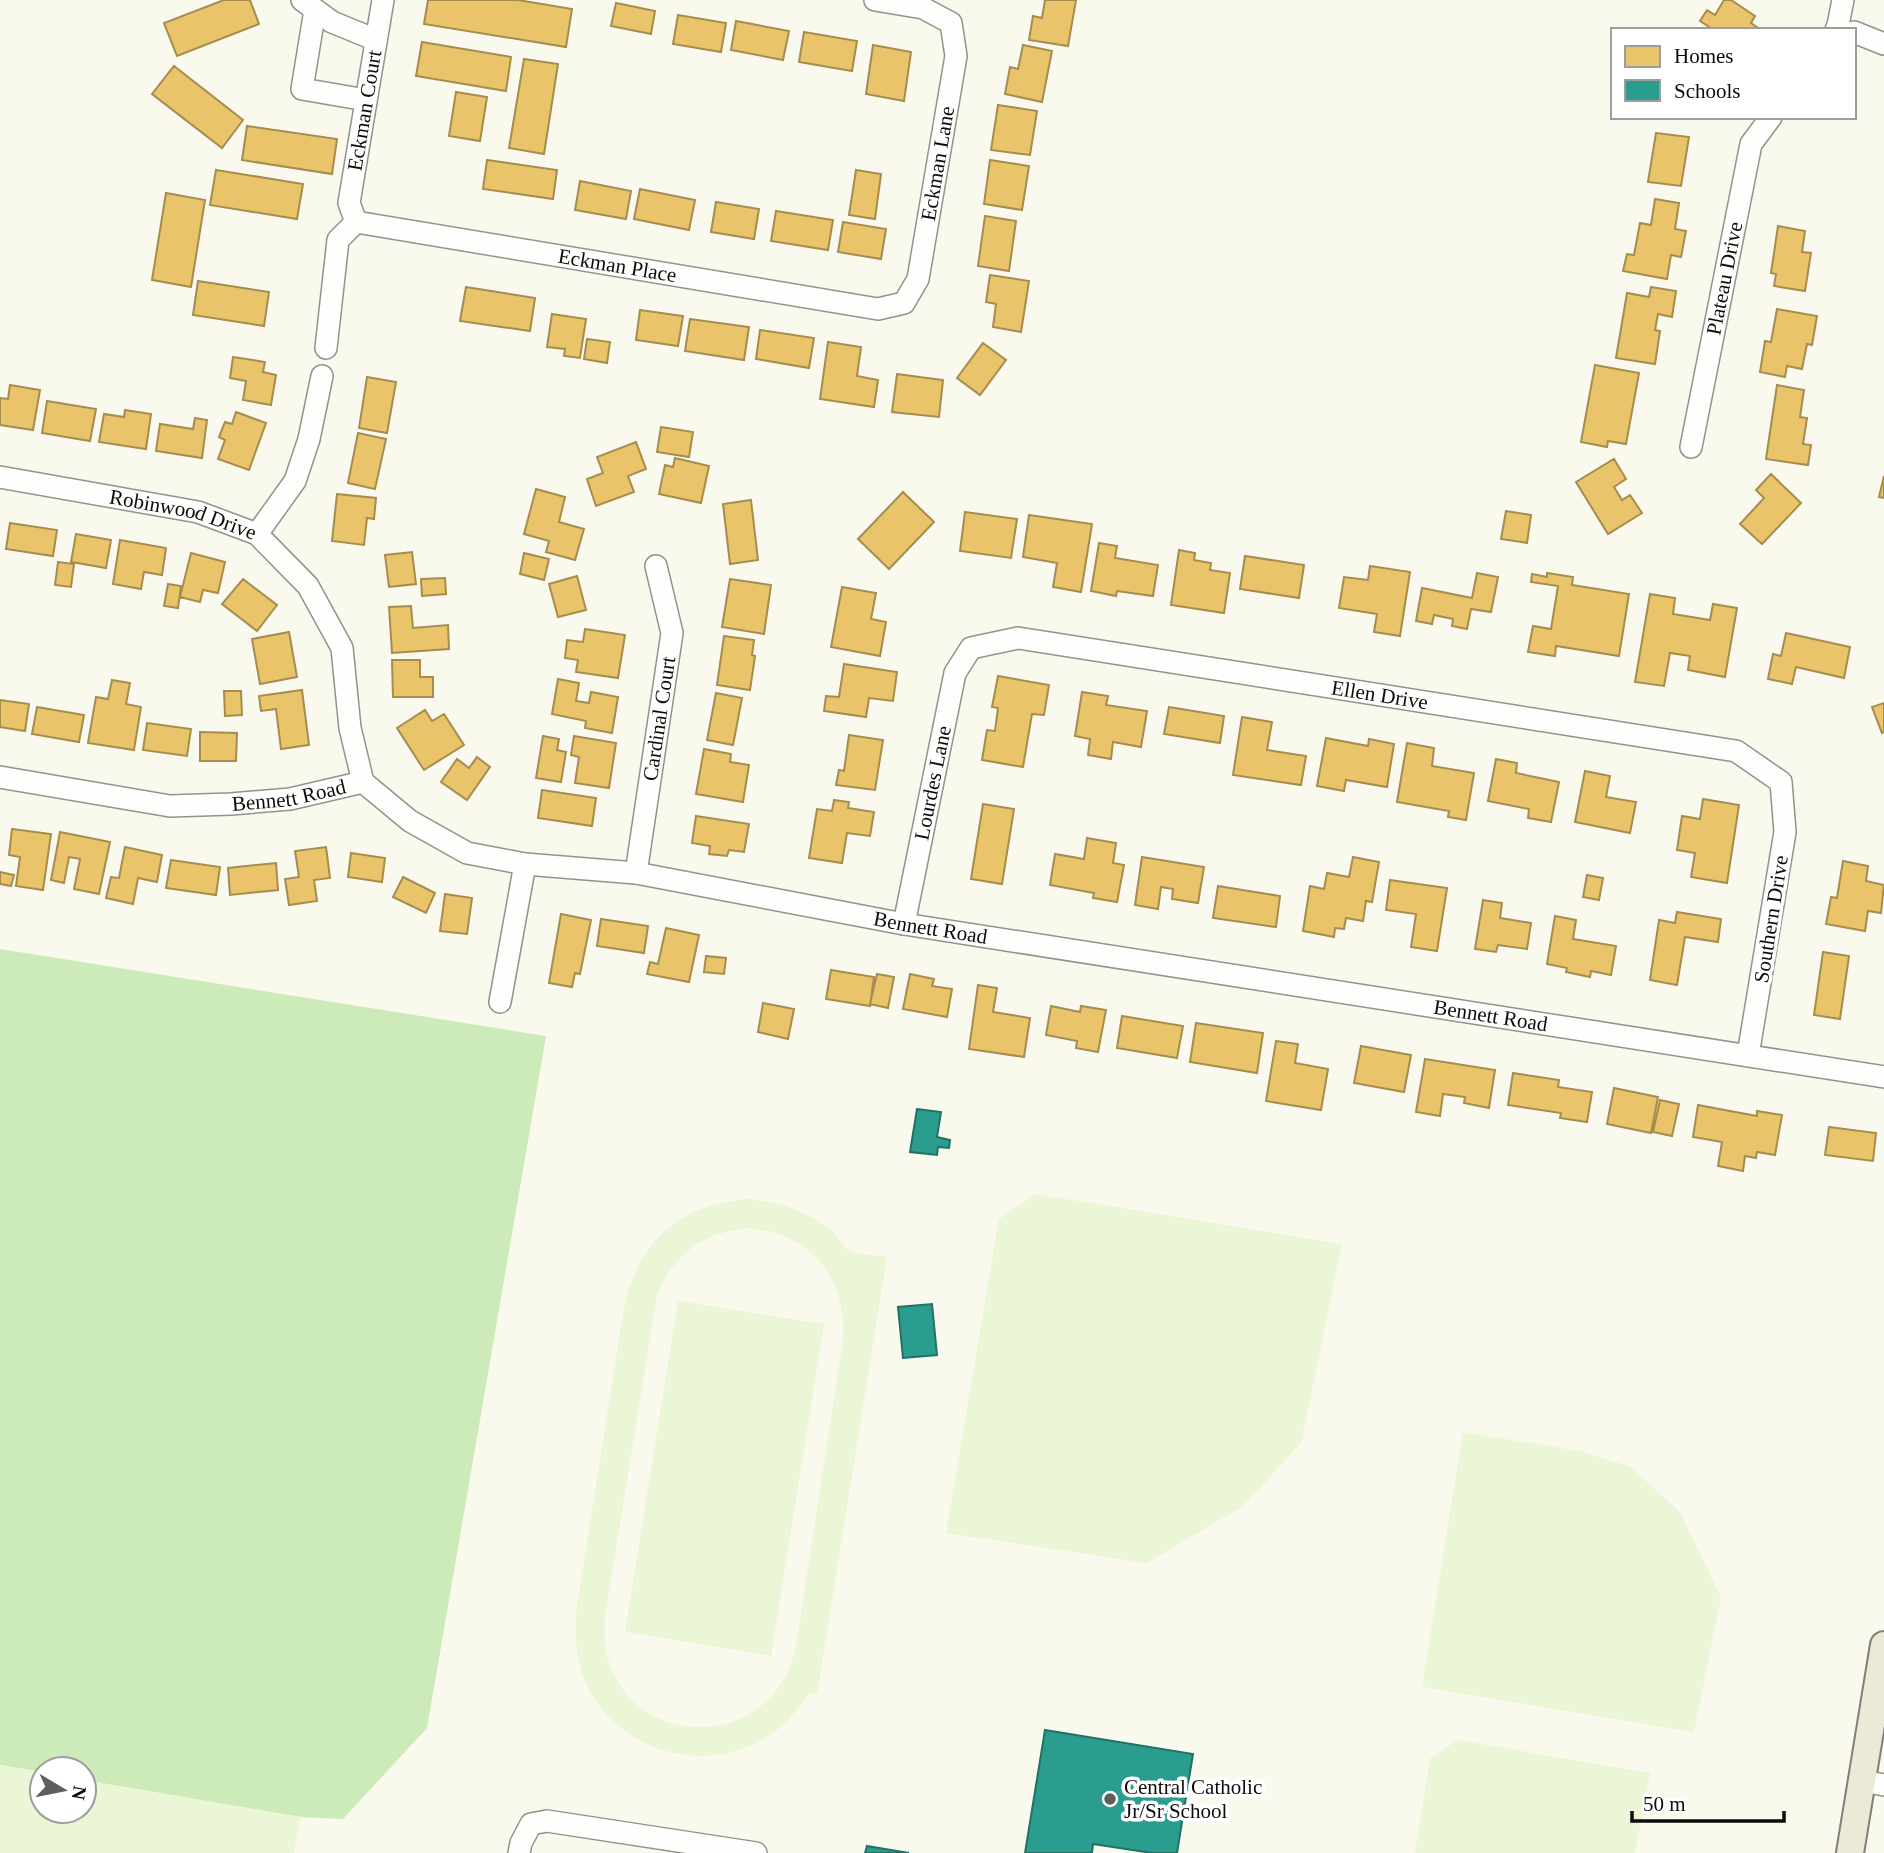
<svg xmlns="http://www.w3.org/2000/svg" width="1884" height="1853" font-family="'Times New Roman',serif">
  <rect width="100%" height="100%" fill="#faf9ed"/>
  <path fill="#ccebb8" d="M0,949L546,1036L427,1728L343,1819L300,1817L84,1780V1769H42V1772L0,1765Z"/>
  <path fill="#eaf6d5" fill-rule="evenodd" d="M1035,1194L1342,1244L1301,1443L1243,1506L1147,1563L946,1533L999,1219Z
    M747,1199C780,1202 809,1211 834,1233C839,1238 843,1247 848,1250C854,1253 879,1256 887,1257L817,1694L809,1693C793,1717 773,1738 745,1748C683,1772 606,1740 583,1676C576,1655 575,1635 576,1613L624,1307C639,1240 679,1205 747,1199ZM746,1228C810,1232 847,1276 843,1340L796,1646C793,1658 790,1671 783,1681C741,1749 637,1741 610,1665C604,1649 604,1633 605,1617L657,1295C675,1253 701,1234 746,1228Z
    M678,1301L824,1324L771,1656L625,1632Z
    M1463,1432L1584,1452L1631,1467L1680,1512L1721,1597L1694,1732L1422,1687Z
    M1457,1740L1650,1773L1635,1853H1415L1430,1759Z
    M0,1765L42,1772V1811H84V1780L300,1817L294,1853H0Z"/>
  <path fill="#e9c46a" stroke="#a68c4e" stroke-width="2" d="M224,0H250L259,24L177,56L164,23Z
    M428,0H518L572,9L566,47L424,24Z
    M1045,0H1076L1068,46L1029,40L1033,16L1042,18Z
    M1724,0H1731L1755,16L1751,23L1761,30H1714L1700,21L1707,10L1715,15Z
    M616,3L655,11L651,34L611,26Z
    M678,15L726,23L721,52L673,44Z
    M736,21L789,31L783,60L731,50Z
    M804,32L857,41L852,71L799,62Z
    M422,42L511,57L506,91L416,76Z
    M873,45L911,52L904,101L866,94Z
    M1023,45L1052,51L1042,102L1005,94L1010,67L1018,69Z
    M524,59L558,64L544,154L509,148Z
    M174,66L243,120L222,148L152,94Z
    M456,92L487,97L480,141L449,136Z
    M998,105L1037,111L1030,155L991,150Z
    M247,126L337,139L332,174L242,160Z
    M1656,133L1689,137L1681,186L1648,182Z
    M487,160L557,170L553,199L483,189Z
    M990,160L1029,166L1022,210L984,204Z
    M216,170L303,184L297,219L210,205Z
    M856,170L881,174L875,219L849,215Z
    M580,181L631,191L626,219L575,210Z
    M640,189L695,200L689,230L634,219Z
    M166,193L205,200L191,287L152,280Z
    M1655,199L1679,203L1675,229L1686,231L1681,257L1671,255L1667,279L1623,271L1627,254L1634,255L1640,223L1651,225Z
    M716,202L759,209L754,239L711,232Z
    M776,211L833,220L828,250L771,241Z
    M985,216L1016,221L1009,271L978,266Z
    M843,222L886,229L881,259L838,252Z
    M1778,226L1805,231L1802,252L1811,253L1805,291L1774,286L1776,274L1771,273Z
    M990,275L1029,281L1021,332L993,327L996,304L986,302Z
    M198,281L269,292L264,326L193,315Z
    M466,287L535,298L530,331L460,321Z
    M1651,287L1676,291L1672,317L1658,314L1655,330L1660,331L1655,364L1616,358L1627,293L1649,297Z
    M1777,309L1817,316L1812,345L1807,344L1802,369L1787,366L1785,377L1760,372L1765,341L1771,342Z
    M640,310L683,316L678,346L636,340Z
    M552,314L586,319L580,358L564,356L565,349L547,347Z
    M690,319L749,327L744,360L685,351Z
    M760,330L814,338L809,368L756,359Z
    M587,339L610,342L607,363L584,359Z
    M828,342L861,347L857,376L878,380L874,407L820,399Z
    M983,343L1006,360L980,395L957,378Z
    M233,357L265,362L263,372L276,375L271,405L243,400L246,381L230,378Z
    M1595,365L1639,373L1626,444L1608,441L1607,447L1581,442Z
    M897,374L943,380L939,417L892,412Z
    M367,377L396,382L387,433L359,428Z
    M10,385L40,390L33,430L0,425V398L8,399Z
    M1777,385L1804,390L1800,417L1807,418L1803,444L1811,445L1808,465L1766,459Z
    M47,401L96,409L90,441L42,433Z
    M125,410L151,414L146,449L99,442L104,414L124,417Z
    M236,412L266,423L249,470L218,459L225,440L219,437L225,422L232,424Z
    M195,418L207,420L202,458L156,451L160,424L193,429Z
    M661,427L693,432L689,457L657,452Z
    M358,433L386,439L375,489L348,483Z
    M636,442L646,469L628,476L634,492L596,506L587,479L603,473L597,457Z
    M675,458L709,466L701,503L659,494L665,465L673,467Z
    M1614,459L1626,479L1614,487L1622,500L1630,495L1642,513L1608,534L1576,482Z
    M1771,474L1801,503L1762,544L1740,524L1764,498L1756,490Z
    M1884,476V498L1879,497Z
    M536,489L565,497L559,522L584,529L575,560L546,552L549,541L524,534Z
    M903,492L934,522L889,569L858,539Z
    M337,494L376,498L374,519L367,518L364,545L332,541Z
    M751,500L758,560L730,564L723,504Z
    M1506,511L1531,515L1527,543L1501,539Z
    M965,512L1017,519L1011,558L960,551Z
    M1029,515L1092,524L1081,592L1053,587L1057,563L1023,557Z
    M10,523L57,530L53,556L6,549Z
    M76,534L111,540L106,568L71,562Z
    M120,540L166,548L162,575L144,572L141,589L113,584Z
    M1099,543L1117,546L1115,558L1158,565L1153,596L1117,591L1116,596L1091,591Z
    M1179,550L1195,553L1194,560L1211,563L1210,570L1230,573L1224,613L1171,605Z
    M412,552L416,584L389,587L385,555Z
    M191,553L225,562L218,593L203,590L200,602L180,597Z
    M524,553L549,559L544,580L520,574Z
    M1245,556L1304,565L1299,598L1240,589Z
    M58,562L74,564L71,587L55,585Z
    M1370,566L1410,572L1400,636L1374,632L1377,614L1339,608L1344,577L1368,580Z
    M1477,573L1498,577L1491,612L1471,609L1467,629L1452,626L1453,619L1434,615L1432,624L1416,621L1422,588L1472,598Z
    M1547,573L1573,577L1572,585L1629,594L1619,656L1556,646L1555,656L1528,652L1533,626L1551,629L1558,586L1531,582L1532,574L1547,577Z
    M577,576L586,610L558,617L549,584Z
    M445,578L446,594L422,596L421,579Z
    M243,579L277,605L257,631L222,604Z
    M730,579L771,585L764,634L722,627Z
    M168,584L181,586L178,608L164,606Z
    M842,587L876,593L871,619L886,622L880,656L831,647Z
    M1650,594L1675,598L1673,614L1710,620L1713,604L1737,608L1725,677L1688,670L1690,656L1670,653L1664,686L1635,682Z
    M411,606L413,628L448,625L449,649L392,653L389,607Z
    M585,629L625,635L618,678L576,672L578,660L565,658L567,640L583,642Z
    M289,632L297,677L260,684L252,639Z
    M1786,633L1850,647L1844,678L1796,667L1792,684L1768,679L1773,654L1781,656Z
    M724,636L754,640L752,655L755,656L750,690L717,685Z
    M392,660H420V677H433V697H393Z
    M844,664L897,672L893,701L869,698L866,717L824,711L826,696L839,697Z
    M998,676L1049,685L1044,715L1032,714L1023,767L982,760L987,730L995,731L998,708L992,707Z
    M558,679L579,683L576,701L589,703L591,692L618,697L612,733L585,728L586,721L552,714Z
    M112,680L130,683L126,704L141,707L134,750L88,743L96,697L108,699Z
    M302,690L309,745L281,749L276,709L261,711L259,696Z
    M224,691H241L242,715L225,716Z
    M1082,692L1108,696L1106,705L1147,711L1141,747L1113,742L1111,759L1088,755L1090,739L1075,736Z
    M716,693L742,698L733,745L707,740Z
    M0,700L29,704L25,731L0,727Z
    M1884,703V732L1882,733L1872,707Z
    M37,707L84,715L79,742L32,734Z
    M1169,707L1224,716L1220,743L1164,734Z
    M425,710L432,721L444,714L464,745L424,770L397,728Z
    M1242,717L1272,722L1267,750L1306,756L1301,785L1233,775Z
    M147,723L191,729L187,756L143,750Z
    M200,732L237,733L236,761H200Z
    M849,735L883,740L875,790L836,785L839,770L844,771Z
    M543,736L559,739L557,750L566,752L561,782L536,778Z
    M574,736L616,743L609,788L575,783L579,757L571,755Z
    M1326,738L1368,746L1369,739L1394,744L1387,787L1346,780L1344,791L1317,786Z
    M1407,743L1434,748L1432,766L1474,773L1466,820L1448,817L1449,811L1397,802Z
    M704,749L731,754L730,762L749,765L743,802L696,794Z
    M477,757L490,767L467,800L441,782L457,759L469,768Z
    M1496,759L1517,763L1516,773L1559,782L1551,822L1528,818L1529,809L1488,801Z
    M1585,771L1610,776L1606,797L1636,802L1630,833L1575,822Z
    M542,790L596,798L592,826L538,818Z
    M1703,799L1739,805L1727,883L1691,877L1695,853L1677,850L1682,816L1700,819Z
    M834,800L849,802L848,808L874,812L870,836L847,833L842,863L809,858L817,809L832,811Z
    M983,804L1014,809L1002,884L971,879Z
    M696,816L749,824L744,852L729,850L727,856L709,854L710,846L692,843Z
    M12,829L51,834L43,890L16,886L20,857L9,855Z
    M60,832L110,842L99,894L74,889L80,859L69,857L64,883L51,880Z
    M1087,838L1116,843L1113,863L1124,865L1117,902L1093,898L1094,893L1050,885L1055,854L1084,859Z
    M125,847L162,855L157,882L138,878L133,904L106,898L111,877L119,878Z
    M326,847L330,878L314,880L317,901L289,905L285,879L299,877L295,851Z
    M351,853L385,858L382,882L348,877Z
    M1142,857L1204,867L1198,903L1172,899L1173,889L1161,887L1158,909L1135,905Z
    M1353,857L1379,862L1372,902L1366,901L1363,921L1346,918L1344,929L1335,928L1334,937L1303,931L1310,886L1324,889L1327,873L1349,877Z
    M171,860L220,867L216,895L166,888Z
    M1843,861L1868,866L1866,881L1884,885L1881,913L1868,911L1865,931L1826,924L1831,897L1837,898Z
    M276,863L278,890L230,895L228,868Z
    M0,872L14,875L11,886L0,884Z
    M1587,875L1603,878L1599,900L1583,897Z
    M403,877L435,893L426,913L393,897Z
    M1390,880L1447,888L1437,951L1411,947L1416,914L1386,910Z
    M1218,886L1280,896L1276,927L1213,918Z
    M445,894L472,898L467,934L440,931Z
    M1483,900L1502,903L1500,918L1531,923L1527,949L1498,945L1496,952L1475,949Z
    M1677,912L1721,919L1718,942L1685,937L1677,985L1650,980L1659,920L1675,923Z
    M561,914L591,920L580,974L575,973L572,987L549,983Z
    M1555,916L1576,920L1573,939L1616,946L1611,975L1591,971L1590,977L1566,972L1567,968L1547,964Z
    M601,919L648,926L644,953L597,946Z
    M666,928L699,935L689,982L647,974L650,962L658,964Z
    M1823,952L1849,956L1840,1019L1814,1015Z
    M706,956L726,958L724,974L704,972Z
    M831,970L874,977L870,1006L826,999Z
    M877,974L894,977L888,1008L870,1004Z
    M910,974L934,979L932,986L952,989L947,1017L903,1009Z
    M978,985L997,988L993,1012L1030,1018L1024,1057L969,1049Z
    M763,1003L794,1009L788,1039L758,1032Z
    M1051,1006L1080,1012L1081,1006L1106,1010L1098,1052L1076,1048L1077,1041L1046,1035Z
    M1122,1016L1183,1026L1177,1058L1117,1048Z
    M1196,1023L1263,1033L1257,1073L1190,1062Z
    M1276,1041L1298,1044L1295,1063L1328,1069L1321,1110L1266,1101Z
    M1361,1046L1411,1055L1404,1092L1354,1083Z
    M1425,1059L1495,1070L1489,1108L1464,1103L1465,1097L1443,1094L1440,1116L1416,1112Z
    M1513,1073L1559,1080L1558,1087L1592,1092L1587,1122L1560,1118L1561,1113L1508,1105Z
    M1614,1088L1658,1097L1651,1133L1607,1124Z
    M1660,1100L1679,1104L1672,1136L1653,1132Z
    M1698,1105L1757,1116V1111L1782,1115L1775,1155L1757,1152L1756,1158L1745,1156L1743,1171L1718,1166L1722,1142L1693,1137Z
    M1829,1127L1876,1133L1873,1161L1825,1155Z"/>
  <path fill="#2a9d8f" stroke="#217167" stroke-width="2" d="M917,1109L941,1112L937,1137L950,1140L949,1148L938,1147L937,1155L910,1152Z
    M932,1304L937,1355L903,1358L898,1307Z
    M1045,1730L1193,1754L1177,1853H1152L1093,1844L1092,1853H1025Z
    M867,1846L909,1853H865Z"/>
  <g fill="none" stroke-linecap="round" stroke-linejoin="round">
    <g stroke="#93928d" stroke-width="24">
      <g id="minor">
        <path d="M302,0L332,22L376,40"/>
        <path d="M315,10L302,89L366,100"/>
        <path d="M1836,30L1838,25L1843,0"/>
        <path d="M1854,32L1884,44"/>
        <path id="s1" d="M356,222L349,203L383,0"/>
        <path id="s2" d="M326,348L338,240L356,222L878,309L904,303L918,279L956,56L951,23L923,8L875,0"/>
        <path id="s3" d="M1691,447L1751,144L1771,117"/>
        <path id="s4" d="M0,477L198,512L257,534L308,586L342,648L350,728L363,782"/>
        <path d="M257,534L295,481L309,439L322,376"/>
        <path id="s5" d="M0,777L170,806L231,804L290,799L363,782L410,821L467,853L525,864L636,873L904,924L1884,1077"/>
        <path id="s6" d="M636,873L672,633L656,566"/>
        <path id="s7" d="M904,924L955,673L971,648L1018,638L1736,751L1781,782L1785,832L1748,1055"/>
        <path d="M500,1002L525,864"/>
        <path d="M1862,1781L1884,1785"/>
        <path d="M519,1853L521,1843L531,1824L547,1821L756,1853"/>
      </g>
    </g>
    <g stroke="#807f7a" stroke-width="30">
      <path id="major" d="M1850,1853L1884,1645"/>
    </g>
    <use href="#minor" stroke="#fefefc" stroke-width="21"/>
    <use href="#major" stroke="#ece9d6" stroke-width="26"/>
  </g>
  <circle fill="#5f5e5a" stroke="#fff" stroke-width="2.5" cx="1110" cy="1799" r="7"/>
  <g text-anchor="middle" stroke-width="7" stroke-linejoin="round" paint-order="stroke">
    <g font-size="21" fill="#0b0b0b" stroke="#fff">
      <text dy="7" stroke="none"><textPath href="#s1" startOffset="114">Eckman Court</textPath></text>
      <text dy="7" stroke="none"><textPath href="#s2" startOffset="835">Eckman Lane</textPath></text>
      <text dy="7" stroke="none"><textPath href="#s2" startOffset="399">Eckman Place</textPath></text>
      <text dy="7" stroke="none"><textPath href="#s3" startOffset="172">Plateau Drive</textPath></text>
      <text dy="7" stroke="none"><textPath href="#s4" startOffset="187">Robinwood Drive</textPath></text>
      <text dy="7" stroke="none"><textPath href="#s7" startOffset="700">Ellen Drive</textPath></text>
      <text dy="7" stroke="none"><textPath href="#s6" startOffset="156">Cardinal Court</textPath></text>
      <text dy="7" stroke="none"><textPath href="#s7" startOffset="144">Lourdes Lane</textPath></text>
      <text dy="7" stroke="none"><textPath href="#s5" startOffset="292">Bennett Road</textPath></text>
      <text transform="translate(1771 919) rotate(-81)" y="7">Southern Drive</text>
      <text dy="7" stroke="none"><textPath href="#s5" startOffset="964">Bennett Road</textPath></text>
      <text dy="7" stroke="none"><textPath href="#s5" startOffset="1531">Bennett Road</textPath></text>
    </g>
    <g font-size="21" fill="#0b0b0b" stroke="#fff" text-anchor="start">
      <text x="1124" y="1794">Central Catholic<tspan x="1124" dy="24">Jr/Sr School</tspan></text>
    </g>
  </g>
  <rect x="1611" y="28" width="245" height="91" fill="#ffffff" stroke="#9d9d9d" stroke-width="2"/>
  <rect x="1625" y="46" width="35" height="21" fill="#e9c46a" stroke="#9d9d9d" stroke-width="2"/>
  <text x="1674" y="63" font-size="21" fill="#0b0b0b">Homes</text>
  <rect x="1625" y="80" width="35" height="21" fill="#2a9d8f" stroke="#9d9d9d" stroke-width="2"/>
  <text x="1674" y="98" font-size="21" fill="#0b0b0b">Schools</text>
  <g transform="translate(63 1790) rotate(100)"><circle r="33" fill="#ffffff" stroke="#9d9d9d" stroke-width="2"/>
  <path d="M0-5L12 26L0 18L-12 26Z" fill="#5f5e5a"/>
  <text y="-10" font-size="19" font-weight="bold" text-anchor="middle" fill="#0b0b0b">N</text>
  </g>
  <path d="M1632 1811v10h152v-10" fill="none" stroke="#0b0b0b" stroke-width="3.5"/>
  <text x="1643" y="1811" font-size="21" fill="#0b0b0b" stroke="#ffffff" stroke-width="5" paint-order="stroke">50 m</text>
</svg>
